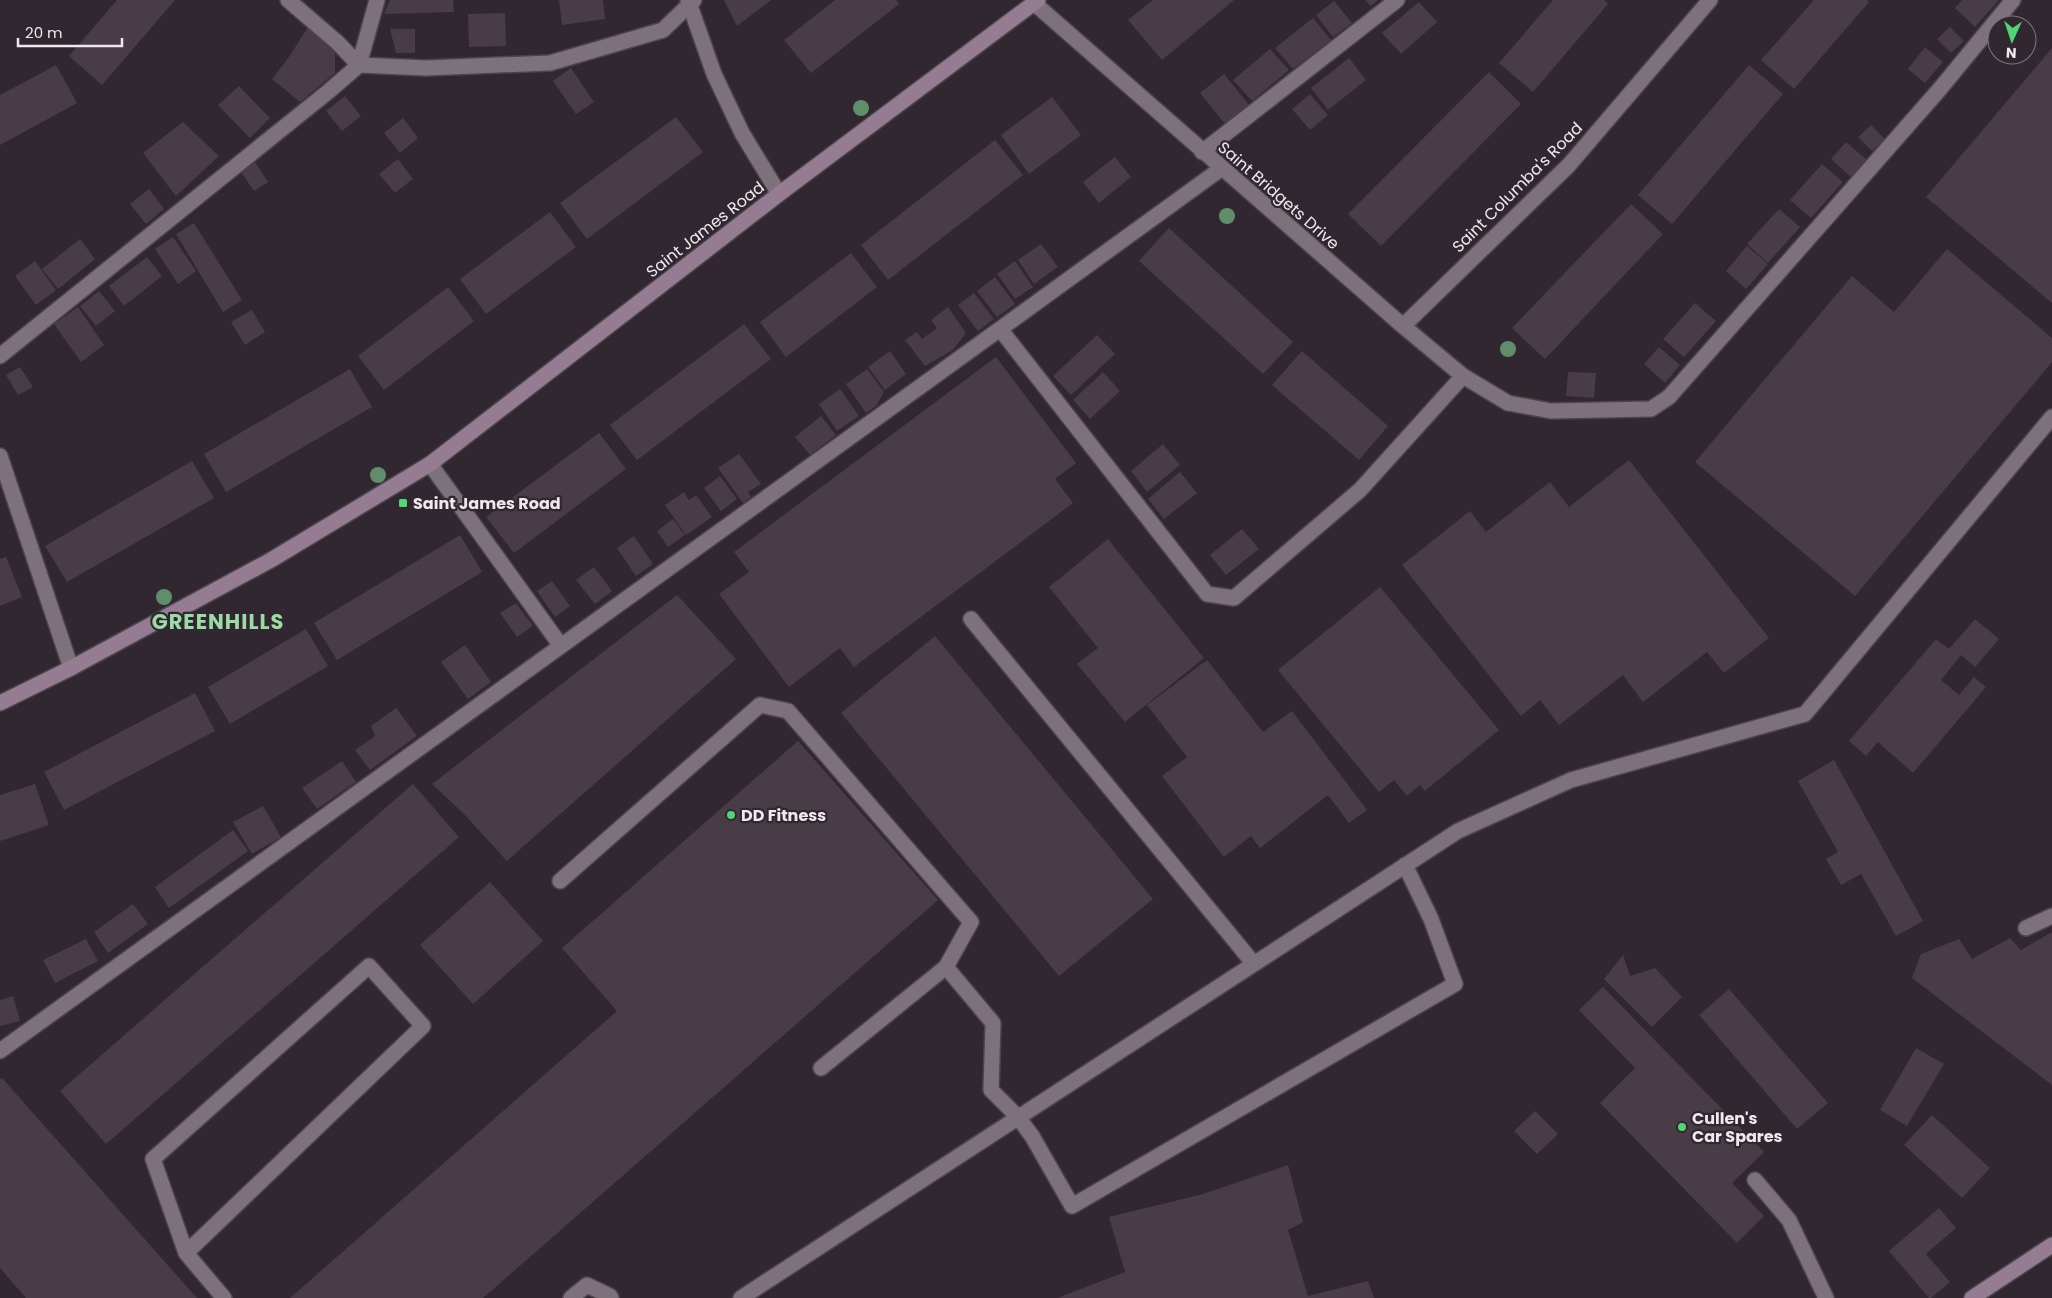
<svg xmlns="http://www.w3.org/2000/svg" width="2052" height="1298" font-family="Poppins,sans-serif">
  <rect width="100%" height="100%" fill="#312730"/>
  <path fill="#483d46" d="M117,0H175L102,85L69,56Z
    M390,0H453L454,12L384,14Z
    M559,0H603L605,19L562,25Z
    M724,0H771L737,26Z
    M835,0H896L899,4L811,73L784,40Z
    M1153,0H1234L1162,60L1128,20Z
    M1365,0H1378L1371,6Z
    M1553,0H1604L1608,4L1533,92L1499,63Z
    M1814,0H1867L1869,2L1794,89L1761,60Z
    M1962,0H1999L1975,27L1955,8Z
    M1334,1L1352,23L1333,37L1316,15Z
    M1419,2L1437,22L1401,54L1382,33Z
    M505,13L506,46L469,47L468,14Z
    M1313,18L1331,40L1293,69L1275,48Z
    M308,27L335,48V73L300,102L272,79L289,57Z
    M1950,27L1964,41L1951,53L1937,39Z
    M390,29H415V53H396Z
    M1925,47L1943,62L1925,83L1908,69Z
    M2052,48V303L1926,197Z
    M1270,49L1289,70L1252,101L1233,80Z
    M1349,58L1366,80L1328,110L1311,88Z
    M56,65L77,103L0,145V95Z
    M1749,65L1783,94L1672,224L1638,195Z
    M571,68L594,102L576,114L553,81Z
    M1489,72L1521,104L1381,246L1348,214Z
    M1224,74L1249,105L1225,124L1200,93Z
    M239,86L270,118L250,138L218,105Z
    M1310,94L1328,115L1310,130L1292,109Z
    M345,96L361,116L342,131L326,111Z
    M1052,97L1081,135L1029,174L1001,135Z
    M676,117L703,152L587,239L560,203Z
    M403,118L418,138L400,153L384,133Z
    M183,122L219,156L176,196L143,153Z
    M1871,125L1885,139L1872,151L1858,137Z
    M995,140L1023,175L888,280L861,245Z
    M1846,142L1867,160L1852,178L1831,159Z
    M1115,157L1131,177L1099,203L1083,182Z
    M398,159L413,179L395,193L379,174Z
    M255,162L268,182L254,191L241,172Z
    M1822,164L1843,182L1811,218L1790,200Z
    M149,189L164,209L146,224L130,204Z
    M1631,204L1663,234L1545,359L1512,328Z
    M1779,209L1800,227L1768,263L1747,244Z
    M550,212L576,247L486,314L460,279Z
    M194,223L242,300L223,312L176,234Z
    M1169,228L1293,342L1263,374L1139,261Z
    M173,237L196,271L178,284L155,249Z
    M80,239L95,259L58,289L42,269Z
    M1041,244L1058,267L1034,284L1018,260Z
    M1747,246L1768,264L1746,289L1726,271Z
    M1947,249L2052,338V362L1855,596L1695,462L1852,276L1894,312Z
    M851,253L877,287L786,357L760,322Z
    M147,257L162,276L124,306L109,286Z
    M35,261L56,290L36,305L15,276Z
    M1015,261L1033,287L1015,299L997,274Z
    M995,277L1015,304L997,317L977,291Z
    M448,287L474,321L384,390L358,356Z
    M99,291L115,311L96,326L80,306Z
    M974,293L994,319L978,331L958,305Z
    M1695,303L1716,321L1684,357L1663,339Z
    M78,307L104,345L81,362L54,324Z
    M948,307L966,333L953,350L925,366L905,340L917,332L922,339L937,328L931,320Z
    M252,310L265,332L245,345L231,322Z
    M744,324L771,359L637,460L610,425Z
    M1097,335L1115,354L1071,395L1053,376Z
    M1659,347L1680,365L1665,383L1644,364Z
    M890,351L906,374L885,390L868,367Z
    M1302,351L1388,426L1359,460L1272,385Z
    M996,357L1076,463L1055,479L1073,503L854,667L840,648L789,687L719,594L749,572L734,552Z
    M20,367L33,387L18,395L6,375Z
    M350,369L372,407L226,492L204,454Z
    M867,369L884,392L876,406L866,413L846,384Z
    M1103,372L1120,391L1090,419L1073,400Z
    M1568,372L1596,373L1594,398L1566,396Z
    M840,389L859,416L837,431L819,404Z
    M821,416L836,435L810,455L795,437Z
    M599,433L626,469L514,553L486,517Z
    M1163,444L1180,465L1147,492L1131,471Z
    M739,454L761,484L748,492L751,497L743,503L718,468Z
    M1629,460L1769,638L1724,673L1707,652L1643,702L1623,675L1559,725L1540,700L1521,716L1402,565L1470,511L1486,532L1550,482L1569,507Z
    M192,461L214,498L67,582L45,546Z
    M1180,472L1197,493L1164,519L1148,499Z
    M720,476L737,499L721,511L704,488Z
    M684,492L689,500L696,495L712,517L686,535L665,505Z
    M673,519L685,535L668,547L657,531Z
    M1242,529L1259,549L1226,575L1210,555Z
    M460,535L482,572L337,660L314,623Z
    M634,536L653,564L636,576L617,548Z
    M1108,539L1204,658L1125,722L1077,664L1098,648L1049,587Z
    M6,557L22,597L0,606V559Z
    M594,567L612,591L595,604L576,580Z
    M552,581L570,606L555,617L537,591Z
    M1380,587L1499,730L1425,791L1420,785L1407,796L1394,780L1379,792L1278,670Z
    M677,595L736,659L507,861L463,813L432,784Z
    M516,603L533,626L517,637L500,613Z
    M1975,619L1999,639L1975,667L1961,655L1941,680L1959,695L1974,677L1986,687L1913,773L1878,742L1866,756L1849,741L1936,639L1949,649Z
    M306,629L328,666L230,724L208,687Z
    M935,636L1153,899L1059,976L841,713Z
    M465,645L491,682L468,699L441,662Z
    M1207,660L1263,732L1292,711L1367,810L1349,823L1328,795L1260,848L1251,836L1224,857L1162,776L1187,757L1147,705Z
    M195,693L215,731L64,810L44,772Z
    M396,708L417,736L370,770L355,750L375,736L371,726Z
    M798,741L938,900L483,1298H290L617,1011L562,948Z
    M1834,760L1923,921L1896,936L1861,874L1841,885L1826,859L1838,852L1798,781Z
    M342,761L356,782L317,809L302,788Z
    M35,784L49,825L0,841V795Z
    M413,784L459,837L106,1144L60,1091Z
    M263,806L281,837L252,854L233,822Z
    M233,830L248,851L169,908L155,887Z
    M490,882L543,941L473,1004L420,945Z
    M133,904L148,924L108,953L94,932Z
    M2052,932V1085L1912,978L1921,954L1959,939L1972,959L2010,938L2021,950Z
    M86,939L98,961L55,983L43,960Z
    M1623,955L1630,976L1655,968L1682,997L1652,1027L1604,979Z
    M1603,987L1764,1152L1732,1183L1764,1216L1737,1243L1600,1103L1635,1068L1579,1010Z
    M1729,989L1828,1103L1797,1129L1699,1015Z
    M13,996L20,1021L0,1026V1000Z
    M1916,1048L1944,1064L1907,1126L1880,1110Z
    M2,1078L197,1298H26L0,1268V1079Z
    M1535,1111L1558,1134L1537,1154L1514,1131Z
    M1932,1115L1990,1168L1962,1198L1904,1145Z
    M1288,1165L1303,1222L1288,1230L1308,1296L1368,1281L1374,1298H1057L1125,1272L1109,1217L1203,1194Z
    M1939,1208L1956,1228L1926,1254L1950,1282L1931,1298H1929L1889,1251Z"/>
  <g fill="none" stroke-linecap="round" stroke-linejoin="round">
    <g stroke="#4c444b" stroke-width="18">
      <path id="lane" d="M288,0L338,43L359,65L426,68L550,63L663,30L694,0
        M1202,152L1397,0
        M1222,168L1000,329L1207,594L1234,598L1360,490L1463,376
        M0,356L329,91L359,65L377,0
        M1508,403L1551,411L1651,409L1669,397L1939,90L2013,0
        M0,456L71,668
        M430,464L561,646
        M560,881L760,705L788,711L971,922L946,967
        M2026,928L2052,916
        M0,1051L1000,329
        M821,1068L946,967L993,1023L991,1090L1018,1117L1032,1136L1072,1206L1455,984L1431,919L1405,865
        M1755,1180L1789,1220L1826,1298
        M186,1253L423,1026L369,966L153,1159L186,1253L224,1298
        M571,1298L587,1285L610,1296L611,1298"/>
    </g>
    <g stroke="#4c444b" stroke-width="18">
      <path id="street" d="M688,0L714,74L742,133L779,194
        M1034,3L1403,326L1463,376L1508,403
        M1403,326L1569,165L1710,0
        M971,619L1254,964
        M741,1298L1458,831L1571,780L1805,714L2052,417"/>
    </g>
    <g stroke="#4c444b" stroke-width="18">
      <path id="secondary" d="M0,703L71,668L271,560L430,464L779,194L1038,0
        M1972,1298L2052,1245"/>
    </g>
    <use href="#lane" stroke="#7d717b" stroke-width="15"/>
    <use href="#street" stroke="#7d717b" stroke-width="15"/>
    <use href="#secondary" stroke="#957c92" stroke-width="15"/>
  </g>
  <g fill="#618e6a">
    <circle cx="861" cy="108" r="8"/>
    <circle cx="1227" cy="216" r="8"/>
    <circle cx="1508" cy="349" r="8"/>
    <circle cx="378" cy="475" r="8"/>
    <circle cx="164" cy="597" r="8"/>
  </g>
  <g fill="#51d674" stroke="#312730" stroke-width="2">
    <rect x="398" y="498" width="10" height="10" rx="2.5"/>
    <circle cx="731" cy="815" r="5"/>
    <circle cx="1682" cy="1127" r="5"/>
  </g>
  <g text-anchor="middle" stroke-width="4.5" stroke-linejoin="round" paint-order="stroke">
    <g font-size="16" fill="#efe8ee" stroke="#312730">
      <text transform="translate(1517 187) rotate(-45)" y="6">Saint Columba's Road</text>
      <text transform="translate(1279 195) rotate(41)" y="6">Saint Bridgets Drive</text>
      <text transform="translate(705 229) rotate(-38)" y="6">Saint James Road</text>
    </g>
    <g font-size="16" font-weight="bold" fill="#efe8ee" stroke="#312730" text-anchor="start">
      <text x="413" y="509">Saint James Road</text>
      <text x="741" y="821">DD Fitness</text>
      <text x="1692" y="1124">Cullen's<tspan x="1692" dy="18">Car Spares</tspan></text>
    </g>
    <g font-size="21" font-weight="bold" letter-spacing="1" fill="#9bdca6" stroke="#312730">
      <text x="218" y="629">GREENHILLS</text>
    </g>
  </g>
  <g transform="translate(2012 40) rotate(183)"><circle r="24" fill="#312730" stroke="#7d747c"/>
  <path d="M0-4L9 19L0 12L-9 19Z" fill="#51d674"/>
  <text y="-8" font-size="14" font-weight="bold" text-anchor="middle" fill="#efe8ee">N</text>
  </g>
  <path d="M18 38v8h104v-8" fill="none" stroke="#efe8ee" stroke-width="2.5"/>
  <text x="25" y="38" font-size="15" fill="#efe8ee" stroke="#312730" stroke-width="4" paint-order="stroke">20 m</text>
</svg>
